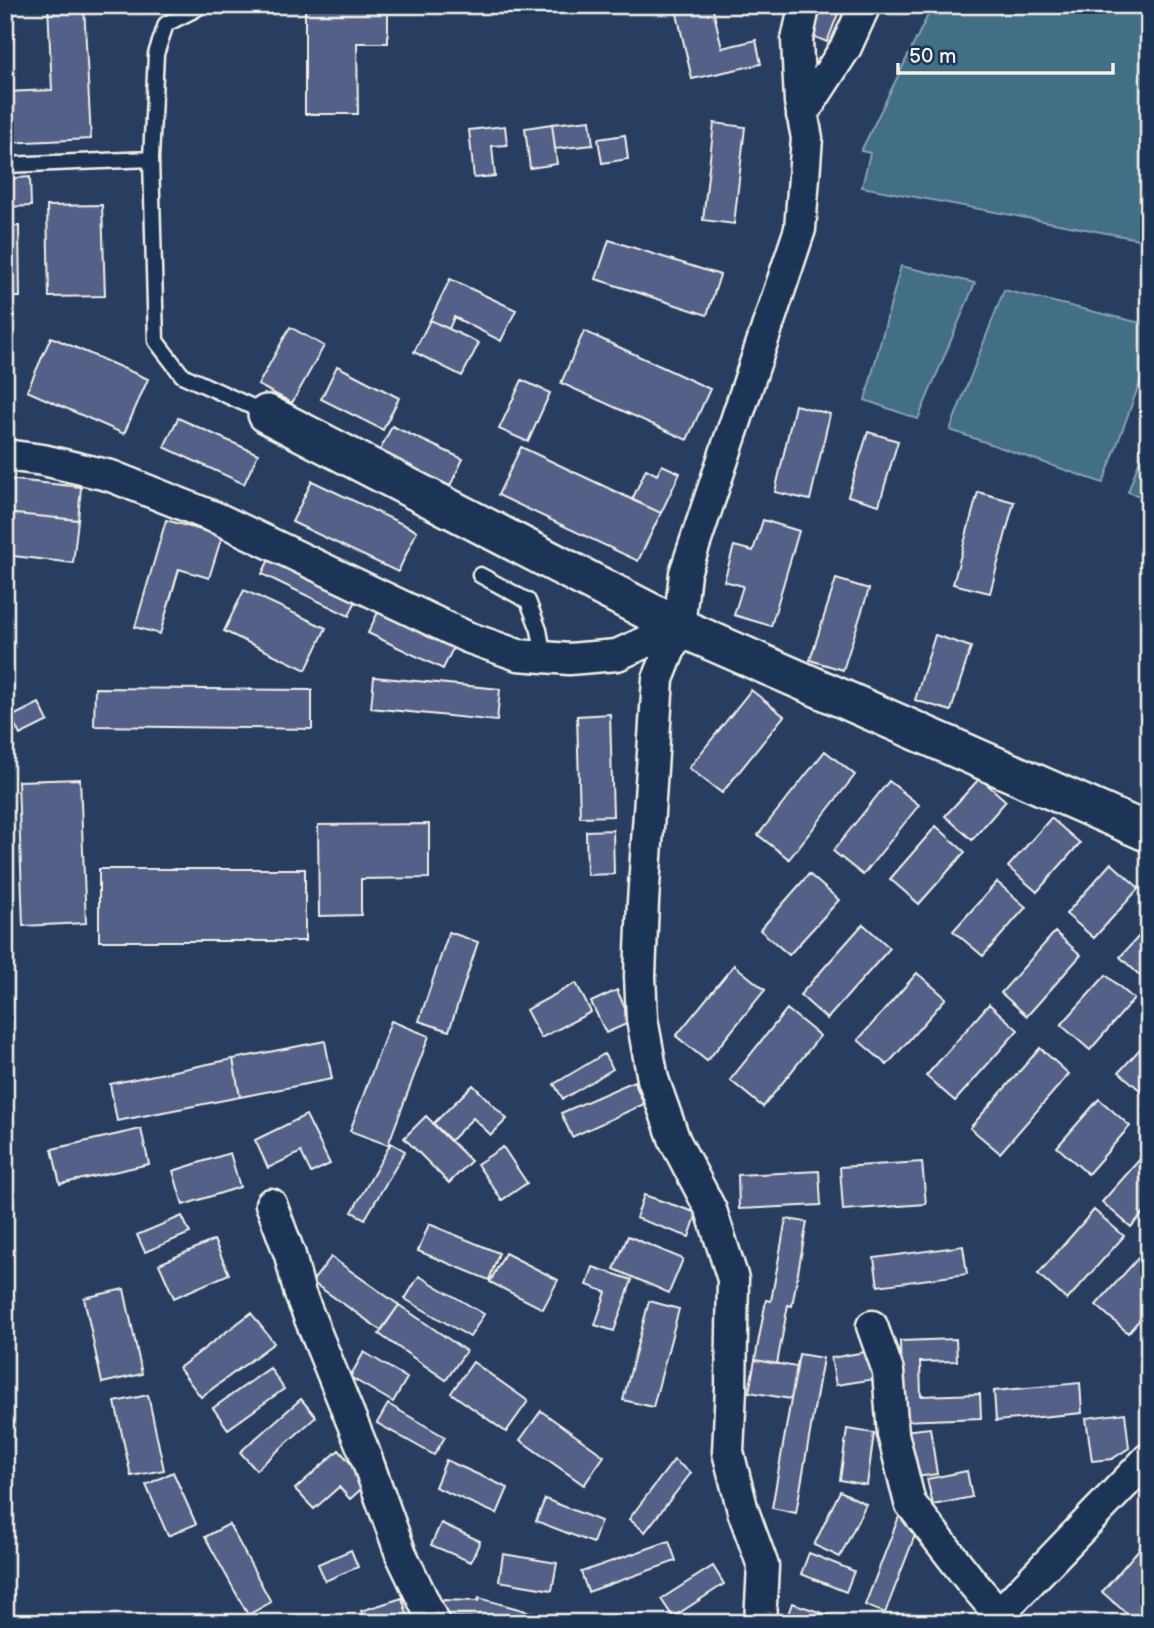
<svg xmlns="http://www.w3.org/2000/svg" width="1154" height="1628" font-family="'Balsamiq Sans',sans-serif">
  <rect width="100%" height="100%" fill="#283e61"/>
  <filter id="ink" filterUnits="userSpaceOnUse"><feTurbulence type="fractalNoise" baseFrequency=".0143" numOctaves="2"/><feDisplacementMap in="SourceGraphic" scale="14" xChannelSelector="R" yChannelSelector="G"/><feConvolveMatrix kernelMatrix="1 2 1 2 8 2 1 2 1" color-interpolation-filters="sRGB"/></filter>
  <g filter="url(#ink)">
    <path fill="#426e86" stroke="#89a2ad" stroke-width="2" d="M933,5H1149V241L862,187L870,153L861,151Z
      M901,266L975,283L918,419L865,400Z
      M1004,290L1149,325V357L1103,483L950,430Z
      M1149,434V499L1128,492Z"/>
    <path fill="#536188" stroke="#f4f1e8" stroke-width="2" d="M48,5H84L91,139L5,143V92L52,90Z
      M305,5H388V43H357L358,114H305Z
      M675,5H712L722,48L756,40L761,64L692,79Z
      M820,5L841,6L827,42L808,34Z
      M590,120L593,145L555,149L552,124Z
      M714,123L745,127L734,224L703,220Z
      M552,124L557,164L530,168L525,128Z
      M505,126L507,145L492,146L495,176L474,178L469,130Z
      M625,135L628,159L602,163L598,139Z
      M30,177L31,206L5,207V179Z
      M102,205L105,296L49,297L47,206Z
      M5,226H19L20,297H5Z
      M609,240L720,275L707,315L596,279Z
      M450,279L516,310L501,341L454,317L449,329L430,320Z
      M430,320L479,343L462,376L414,352Z
      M290,327L324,346L292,403L258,385Z
      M584,331L710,389L687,440L561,383Z
      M51,337L148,379L124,434L27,391Z
      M337,366L399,398L383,430L321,399Z
      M522,380L550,393L528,442L499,429Z
      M795,405L830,414L810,500L775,492Z
      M178,418L258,454L244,484L164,447Z
      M392,426L463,459L450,486L379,452Z
      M868,432L898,441L879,505L848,496Z
      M521,447L661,513L638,561L498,495Z
      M662,465L680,473L661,513L632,500L646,469L657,475Z
      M5,479L81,487L78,520L5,513Z
      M312,481L417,531L398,572L292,522Z
      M978,492L1014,502L990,593L953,584Z
      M5,513L78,520L73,563L5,555Z
      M166,520L222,536L209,578L179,569L160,634L135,627Z
      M763,520L799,531L771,626L734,615L743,586L724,581L734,546L753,551Z
      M272,553L359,594L349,616L262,574Z
      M836,579L869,589L843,670L810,660Z
      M244,590L326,628L306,670L224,631Z
      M380,608L455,644L443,669L368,633Z
      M935,635L971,647L951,711L915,700Z
      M374,677L500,689L497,721L371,708Z
      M95,688L312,690V729L94,726Z
      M751,690L784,716L722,793L689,768Z
      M39,703L48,721L20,735L11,717Z
      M610,714L613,816L580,817L577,716Z
      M825,751L855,775L789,859L758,835Z
      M980,778L1006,801L972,840L945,816Z
      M80,779L86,923L23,926L18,781Z
      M889,781L919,805L863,875L833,851Z
      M1051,818L1080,843L1037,892L1008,867Z
      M429,824V878L361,879V915L319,916L318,825Z
      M936,826L965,852L919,904L890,879Z
      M613,830L614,874L587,875L586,831Z
      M1111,863L1139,888L1094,938L1066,914Z
      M99,869H305V941H99Z
      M809,874L839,900L789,955L760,930Z
      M997,882L1026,907L983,956L953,931Z
      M863,924L890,948L827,1019L800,995Z
      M1149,925V980L1147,982L1120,957Z
      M449,932L478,942L449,1031L419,1021Z
      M1055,932L1081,955L1027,1016L1001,993Z
      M734,965L765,990L707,1061L676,1036Z
      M917,973L946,998L887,1065L858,1040Z
      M1106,975L1134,999L1090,1050L1061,1025Z
      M576,983L591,1012L541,1038L526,1010Z
      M617,990L631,1022L606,1033L591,1002Z
      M989,1004L1018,1030L955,1101L926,1076Z
      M787,1009L820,1036L763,1107L730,1080Z
      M391,1021L429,1036L388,1145L350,1131Z
      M1149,1039V1098L1119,1072Z
      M325,1041L332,1079L240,1097L233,1059Z
      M1040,1048L1069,1074L1000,1153L970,1128Z
      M604,1054L613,1069L563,1099L554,1084Z
      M233,1059L240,1097L117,1121L110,1084Z
      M634,1081L644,1104L572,1137L561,1113Z
      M473,1085L507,1119L491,1135L473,1118L450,1141L433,1124Z
      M1099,1099L1130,1126L1088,1174L1057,1147Z
      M306,1115L330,1164L311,1173L301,1152L268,1168L255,1140Z
      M426,1116L471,1161L449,1183L404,1138Z
      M141,1129L149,1164L60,1184L52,1149Z
      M391,1143L405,1151L365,1219L352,1212Z
      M503,1147L527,1183L502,1200L477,1164Z
      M1149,1149V1206L1131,1227L1102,1202Z
      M230,1153L240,1187L183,1205L173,1171Z
      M922,1162L926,1204L843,1210L840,1167Z
      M819,1171L821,1205L739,1209L738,1175Z
      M644,1195L697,1213L689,1237L636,1218Z
      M1094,1210L1124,1236L1067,1300L1038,1274Z
      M182,1216L190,1233L145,1252L137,1235Z
      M786,1219L807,1222L792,1306L788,1305L777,1364L755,1360L766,1300L771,1301Z
      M429,1224L499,1253L489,1280L418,1251Z
      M628,1236L683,1259L669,1293L614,1269Z
      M214,1240L229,1274L174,1298L159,1264Z
      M963,1246L967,1274L878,1286L874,1258Z
      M505,1253L558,1280L543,1309L490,1282Z
      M1141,1255L1149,1262V1309L1128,1333L1096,1305Z
      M331,1257L399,1305L381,1330L312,1282Z
      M593,1267L632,1280L614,1331L595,1325L606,1292L587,1285Z
      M419,1276L484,1314L470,1337L405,1299Z
      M124,1289L142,1374L102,1383L84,1298Z
      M649,1301L679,1309L653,1407L623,1400Z
      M399,1305L466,1351L446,1380L379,1334Z
      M251,1313L274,1343L201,1397L179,1368Z
      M956,1339L957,1361L920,1362L921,1396L980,1394L981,1418L902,1421L900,1341Z
      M871,1351L875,1379L836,1385L831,1358Z
      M364,1352L407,1378L393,1402L350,1377Z
      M799,1354L823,1358L796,1513L772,1508Z
      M755,1360L797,1367L791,1399L749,1392Z
      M473,1362L528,1401L506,1432L451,1393Z
      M270,1368L284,1389L228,1429L213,1408Z
      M1080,1383L1082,1413L996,1421L994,1391Z
      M148,1395L164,1470L131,1476L115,1402Z
      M301,1399L316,1417L256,1470L240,1452Z
      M388,1404L445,1437L434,1455L377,1423Z
      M541,1411L604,1456L584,1485L520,1440Z
      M1125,1413L1129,1448L1112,1459L1092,1461L1086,1418Z
      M930,1428L937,1474L910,1478L904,1431Z
      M847,1429L874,1433L867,1485L840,1480Z
      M339,1450L368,1483L350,1499L339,1487L314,1509L295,1489Z
      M446,1460L508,1488L497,1514L435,1487Z
      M674,1460L691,1473L645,1532L629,1519Z
      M967,1471L972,1497L933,1505L927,1479Z
      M173,1472L196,1524L168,1536L146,1485Z
      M840,1491L866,1504L840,1557L814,1545Z
      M545,1499L601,1521L593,1543L536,1521Z
      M900,1514L920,1522L885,1613L865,1605Z
      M441,1523L480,1541L471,1562L431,1545Z
      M229,1524L271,1602L248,1615L205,1537Z
      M669,1541L676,1561L588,1592L581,1572Z
      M1146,1541L1149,1544V1602L1134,1620L1102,1592Z
      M351,1550L358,1567L325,1581L318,1564Z
      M809,1553L854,1571L846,1592L801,1574Z
      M503,1554L557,1563L552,1590L499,1581Z
      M713,1566L724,1584L673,1617L661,1599Z
      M402,1598L409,1620L399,1623H365L361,1611Z
      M479,1598L533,1613L530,1623H472L473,1618L441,1617L442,1600L478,1601Z
      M792,1603L849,1622L848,1623H785Z
      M543,1616L583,1623H542Z"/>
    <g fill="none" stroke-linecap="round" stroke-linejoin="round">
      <g stroke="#f4f1e8" stroke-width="19">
        <path id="service" d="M196,9L166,24L156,54L151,159L156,341L182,375L266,413
          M5,165L151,159
          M480,575L528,601L539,630L544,657"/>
      </g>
      <g stroke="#f4f1e8" stroke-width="35">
        <path id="minor" d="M802,115L846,47L865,5
          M5,455L43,460L111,476L219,519L467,637L518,655L569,659L617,655L679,627
          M271,1204L290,1255L300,1294L363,1449L401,1554L434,1623
          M872,1326L888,1371L893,1434L910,1503L970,1580L999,1614L997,1623
          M999,1614L1149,1458
          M760,1623L763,1566L743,1511L728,1452L731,1388L733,1279L711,1210L675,1141L653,1079L642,1019L640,976L643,902L658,679L679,627L685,573L800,229L807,138L800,102L797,40L804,8"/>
      </g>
      <g stroke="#f4f1e8" stroke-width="42">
        <path id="tertiary" d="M267,414L679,627L1149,833"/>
      </g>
      <use href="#service" stroke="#1d3557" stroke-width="14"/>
      <use href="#minor" stroke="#1d3557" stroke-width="30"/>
      <use href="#tertiary" stroke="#1d3557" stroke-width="37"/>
    </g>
  </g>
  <rect width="1154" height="1628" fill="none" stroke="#1d3557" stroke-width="28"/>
  <rect x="14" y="14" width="1126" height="1600" fill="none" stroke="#f4f1e8" stroke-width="2.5" filter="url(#ink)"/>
  <path d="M898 63v10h215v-10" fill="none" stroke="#f4f1e8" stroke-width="3.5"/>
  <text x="909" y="63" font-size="21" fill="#f4f1e8" stroke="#1d3557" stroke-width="5" paint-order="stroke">50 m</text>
</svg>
